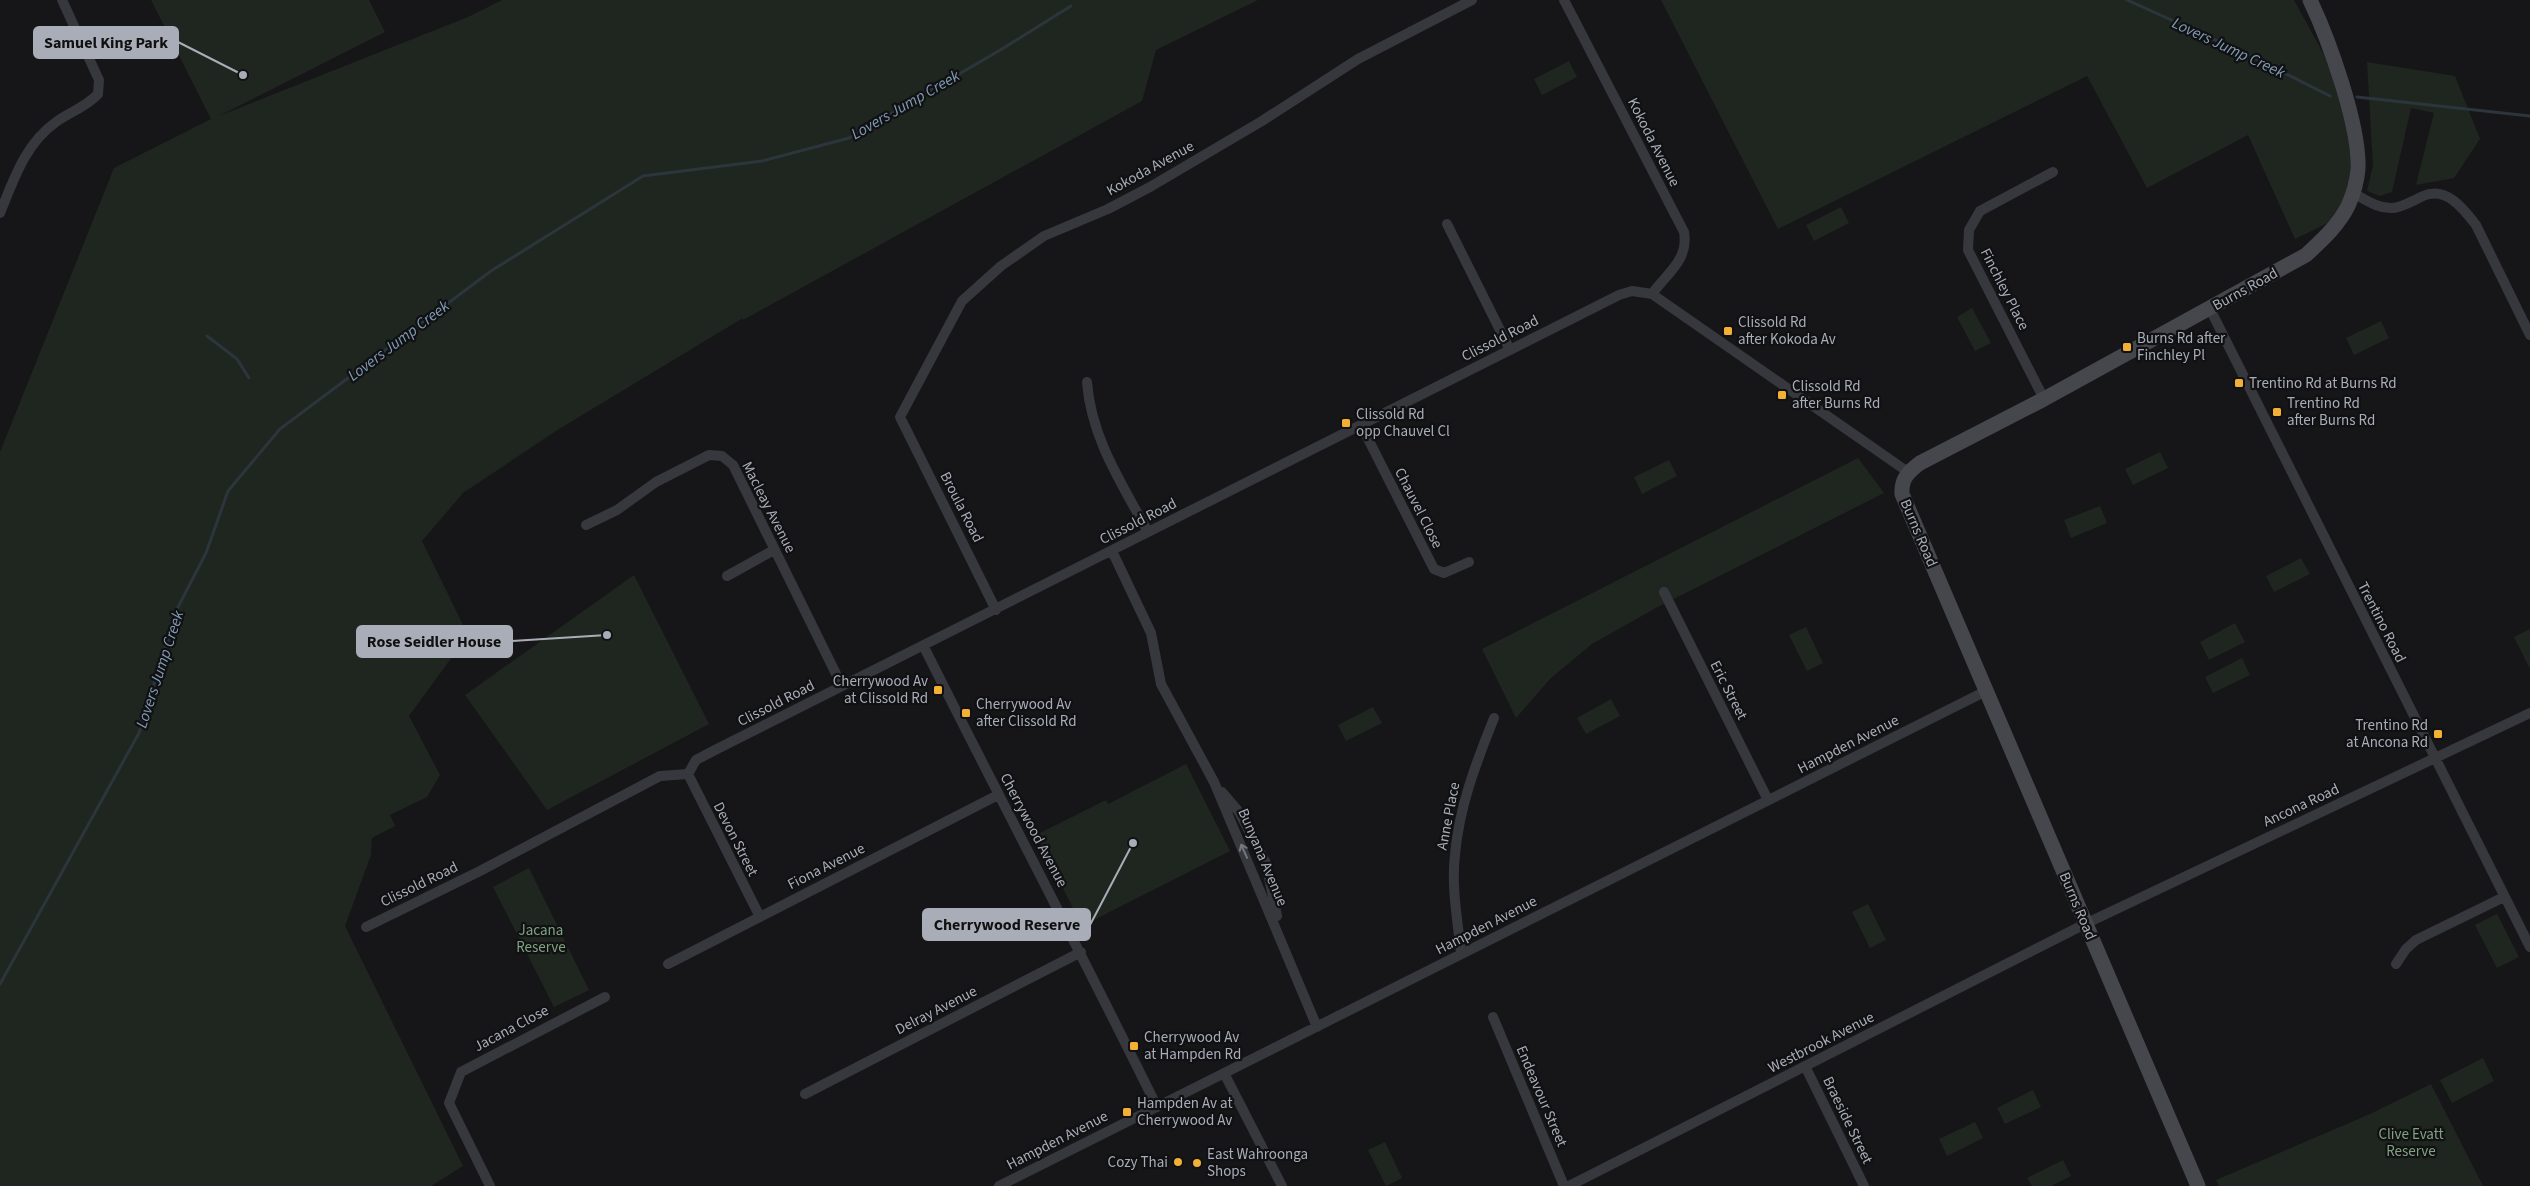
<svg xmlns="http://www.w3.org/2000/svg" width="2530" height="1186" font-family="'Source Sans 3',sans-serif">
  <rect width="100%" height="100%" fill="#161618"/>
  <path fill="#1e261f" d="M151,0H369L385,32L219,116L468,17L502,0H1258L1156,50L1142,101L743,320V318L559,429L463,493L422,541L468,635L409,716L440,775L427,797L390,815L395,826L372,838L371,855L345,926L463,1166L431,1186H0V452L114,168L211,119Z
    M1661,0H2294L2329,64L2352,144L2348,200L2330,222L2295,239L2248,135L2147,188L2087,76L1778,229Z
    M1569,61L1577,77L1542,95L1534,79Z
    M2367,62L2455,76L2480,139L2454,178L2416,185L2434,113L2411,108L2392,192L2380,196L2367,191L2373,165Z
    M1841,207L1849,223L1814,241L1806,225Z
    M1972,308L1991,343L1975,351L1957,317Z
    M2381,321L2389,338L2354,355L2346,338Z
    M2160,452L2168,468L2133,485L2125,469Z
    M1858,458L1884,493L1656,608L1592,644L1551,678L1516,718L1482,649Z
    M1669,460L1677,476L1642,494L1634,477Z
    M2100,506L2107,523L2071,538L2064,520Z
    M2301,558L2310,574L2274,592L2266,576Z
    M634,575L709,724L547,810L465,695Z
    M2235,623L2245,642L2209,660L2200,642Z
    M1806,627L1823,663L1807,671L1789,635Z
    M2530,629V669L2514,637Z
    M2242,658L2250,675L2213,693L2205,677Z
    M1611,699L1620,716L1586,734L1577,718Z
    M1373,707L1382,723L1346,741L1338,725Z
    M1186,764L1230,851L1082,926L1036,835L1106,800L1108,804Z
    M529,868L589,990L554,1007L493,887Z
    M1868,904L1886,940L1870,948L1852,912Z
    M2497,914L2519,957L2497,968L2475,925Z
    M2483,1058L2494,1081L2452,1103L2440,1080Z
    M2431,1084L2483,1186H2219L2216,1180L2370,1114Z
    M2033,1090L2041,1107L2005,1124L1997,1108Z
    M1975,1122L1983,1138L1947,1156L1939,1139Z
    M1385,1142L1402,1178L1386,1186L1368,1150Z
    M2063,1160L2071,1176L2051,1186H2032L2027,1178Z"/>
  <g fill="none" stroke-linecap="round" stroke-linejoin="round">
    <path stroke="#2c353c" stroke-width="3" d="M2127,0L2253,57L2330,96
      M2357,97L2530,116
      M207,336L237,359L249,378
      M0,984L139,733L177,609L206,553L228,491L280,429L491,271L643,176L762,161L849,138L1002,49L1071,6"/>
    <path stroke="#37383d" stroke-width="10" d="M1564,0L1684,232C1689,260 1667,273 1652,294
      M2353,193C2366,200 2378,209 2393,208C2403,207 2414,200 2423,196C2446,186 2463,208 2476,225L2530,335
      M0,213C14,179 25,144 56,122C70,112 86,107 98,94L99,80L62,0
      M1447,224L1510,350
      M2210,309L2530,947
      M1087,382C1091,438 1122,484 1148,532
      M2044,399L1968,250L1969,230L1980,211L2053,172
      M1361,425L1434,569L1444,573L1469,562
      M586,525L617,510L656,482L709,455L722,456L733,465L842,686
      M1112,551L1151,633L1161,684L1214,782L1317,1027
      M727,576L774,550
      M1664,592L1768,800
      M996,610L900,417L962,301L1001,266L1044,236L1108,209L1150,187L1262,121L1358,59L1472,0
      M924,647C1001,801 1081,952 1157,1107
      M688,774L760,917
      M1222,792L1239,812L1266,863L1277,916
      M366,927L478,872L660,776L688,774L696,760L715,750L1619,295L1632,291L1652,294L1908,472
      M1461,954C1458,922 1451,887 1455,855C1459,807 1476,763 1494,718
      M668,964L998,795
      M2396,964L2406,949L2416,940L2504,897
      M1493,1017L1564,1186
      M1805,1066L1864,1186
      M1224,1073L1282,1186
      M805,1094L1081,952
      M490,1186L449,1103L461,1072L605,997
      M999,1186L1986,691
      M1569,1186L2085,924L2530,713"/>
    <path stroke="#45474d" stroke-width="15" d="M2198,1186L1902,494C1901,479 1908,472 1920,463L2044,399L2306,255C2322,240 2338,226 2348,206C2353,195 2357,181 2358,169C2360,126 2329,40 2310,0"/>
  </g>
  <defs><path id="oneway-shaft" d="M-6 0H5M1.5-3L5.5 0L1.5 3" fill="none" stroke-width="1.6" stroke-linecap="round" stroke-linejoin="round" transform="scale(1.25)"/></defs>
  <use stroke="#757881" href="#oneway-shaft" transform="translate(1244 851) rotate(-114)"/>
  <g fill="#f2b134" stroke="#111113" stroke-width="2">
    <rect x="1723" y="326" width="10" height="10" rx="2.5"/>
    <rect x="2122" y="342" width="10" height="10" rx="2.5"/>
    <rect x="2234" y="378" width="10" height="10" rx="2.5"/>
    <rect x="1777" y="390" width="10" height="10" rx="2.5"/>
    <rect x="2272" y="407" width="10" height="10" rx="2.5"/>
    <rect x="1341" y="418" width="10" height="10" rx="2.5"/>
    <rect x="933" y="685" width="10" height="10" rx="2.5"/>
    <rect x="961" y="708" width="10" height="10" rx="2.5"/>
    <rect x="2433" y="729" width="10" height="10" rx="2.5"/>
    <rect x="1129" y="1041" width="10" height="10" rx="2.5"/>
    <rect x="1122" y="1107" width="10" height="10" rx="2.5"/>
    <circle cx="1178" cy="1162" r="5"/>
    <circle cx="1197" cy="1163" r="5"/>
  </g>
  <g text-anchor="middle" stroke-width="4.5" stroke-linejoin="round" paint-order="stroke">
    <g font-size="15" fill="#a8adb8" stroke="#111113">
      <text transform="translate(1654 142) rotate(63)" y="5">Kokoda Avenue</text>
      <text transform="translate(1150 168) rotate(-29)" y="5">Kokoda Avenue</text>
      <text transform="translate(2005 289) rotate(63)" y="5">Finchley Place</text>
      <text transform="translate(2245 289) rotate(-29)" y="5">Burns Road</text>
      <text transform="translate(1500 338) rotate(-27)" y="5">Clissold Road</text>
      <text transform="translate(769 507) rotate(63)" y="5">Macleay Avenue</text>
      <text transform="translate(962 507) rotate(63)" y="5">Broula Road</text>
      <text transform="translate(1419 508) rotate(63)" y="5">Chauvel Close</text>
      <text transform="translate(1138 521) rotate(-27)" y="5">Clissold Road</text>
      <text transform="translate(1919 533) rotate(67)" y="5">Burns Road</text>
      <text transform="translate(2382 622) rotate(63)" y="5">Trentino Road</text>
      <text transform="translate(1729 690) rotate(63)" y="5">Eric Street</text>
      <text transform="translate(776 703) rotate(-27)" y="5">Clissold Road</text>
      <text transform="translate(1848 744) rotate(-27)" y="5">Hampden Avenue</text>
      <text transform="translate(2301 805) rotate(-25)" y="5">Ancona Road</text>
      <text transform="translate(1448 816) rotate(-79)" y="5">Anne Place</text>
      <text transform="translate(1034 830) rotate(62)" y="5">Cherrywood Avenue</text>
      <text transform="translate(736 839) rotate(63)" y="5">Devon Street</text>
      <text transform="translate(1263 857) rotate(67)" y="5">Bunyana Avenue</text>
      <text transform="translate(826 866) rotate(-27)" y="5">Fiona Avenue</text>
      <text transform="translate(419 884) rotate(-26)" y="5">Clissold Road</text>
      <text transform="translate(2078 906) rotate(67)" y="5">Burns Road</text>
      <text transform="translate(1486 925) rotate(-27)" y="5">Hampden Avenue</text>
      <text transform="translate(936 1010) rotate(-27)" y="5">Delray Avenue</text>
      <text transform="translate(511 1028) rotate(-28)" y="5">Jacana Close</text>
      <text transform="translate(1821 1042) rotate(-27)" y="5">Westbrook Avenue</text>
      <text transform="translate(1542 1096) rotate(67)" y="5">Endeavour Street</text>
      <text transform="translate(1848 1120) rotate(64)" y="5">Braeside Street</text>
      <text transform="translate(1057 1140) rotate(-27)" y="5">Hampden Avenue</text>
    </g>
    <g font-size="15" fill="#a8adb8" stroke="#111113" text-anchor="start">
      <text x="1738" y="327">Clissold Rd<tspan x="1738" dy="17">after Kokoda Av</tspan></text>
      <text x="2137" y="343">Burns Rd after<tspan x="2137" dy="17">Finchley Pl</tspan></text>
      <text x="2249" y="388">Trentino Rd at Burns Rd</text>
      <text x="1792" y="391">Clissold Rd<tspan x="1792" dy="17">after Burns Rd</tspan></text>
      <text x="2287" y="408">Trentino Rd<tspan x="2287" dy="17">after Burns Rd</tspan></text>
      <text x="1356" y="419">Clissold Rd<tspan x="1356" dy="17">opp Chauvel Cl</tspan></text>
      <text x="928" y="686" text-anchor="end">Cherrywood Av<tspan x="928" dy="17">at Clissold Rd</tspan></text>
      <text x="976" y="709">Cherrywood Av<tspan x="976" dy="17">after Clissold Rd</tspan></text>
      <text x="2428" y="730" text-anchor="end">Trentino Rd<tspan x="2428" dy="17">at Ancona Rd</tspan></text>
      <text x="1144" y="1042">Cherrywood Av<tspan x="1144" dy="17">at Hampden Rd</tspan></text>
      <text x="1137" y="1108">Hampden Av at<tspan x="1137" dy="17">Cherrywood Av</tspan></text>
      <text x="1207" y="1159">East Wahroonga<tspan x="1207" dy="17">Shops</tspan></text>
      <text x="1168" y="1167" text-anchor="end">Cozy Thai</text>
    </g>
    <g font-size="15" fill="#7fa381" stroke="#111113">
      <text x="541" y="935">Jacana<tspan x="541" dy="17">Reserve</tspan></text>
      <text x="2411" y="1139">Clive Evatt<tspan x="2411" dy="17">Reserve</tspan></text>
    </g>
    <g font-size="16" font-style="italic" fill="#7f9bb3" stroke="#111113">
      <text transform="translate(2229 47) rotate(25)" y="6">Lovers Jump Creek</text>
      <text transform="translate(905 104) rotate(-30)" y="6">Lovers Jump Creek</text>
      <text transform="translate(398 340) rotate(-37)" y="6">Lovers Jump Creek</text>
      <text transform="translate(159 669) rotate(-72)" y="6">Lovers Jump Creek</text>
    </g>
  </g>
  <path fill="none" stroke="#a8adb8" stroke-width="2" d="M243 75L178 42M607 635L512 641M1133 843L1090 925"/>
  <g fill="#a8adb8" stroke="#111113" stroke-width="2">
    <circle cx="243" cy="75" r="5"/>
    <circle cx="607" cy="635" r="5"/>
    <circle cx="1133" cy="843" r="5"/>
  </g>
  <g fill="#a8adb8" stroke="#a8adb8" stroke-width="2">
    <rect x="34" y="27" width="144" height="31" rx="5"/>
    <rect x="357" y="626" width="155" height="31" rx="5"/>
    <rect x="923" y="909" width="167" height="31" rx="5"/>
  </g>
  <g font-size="16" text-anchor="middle" font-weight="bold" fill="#111">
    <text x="106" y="48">Samuel King Park</text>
    <text x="434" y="647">Rose Seidler House</text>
    <text x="1007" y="930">Cherrywood Reserve</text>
  </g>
</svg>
